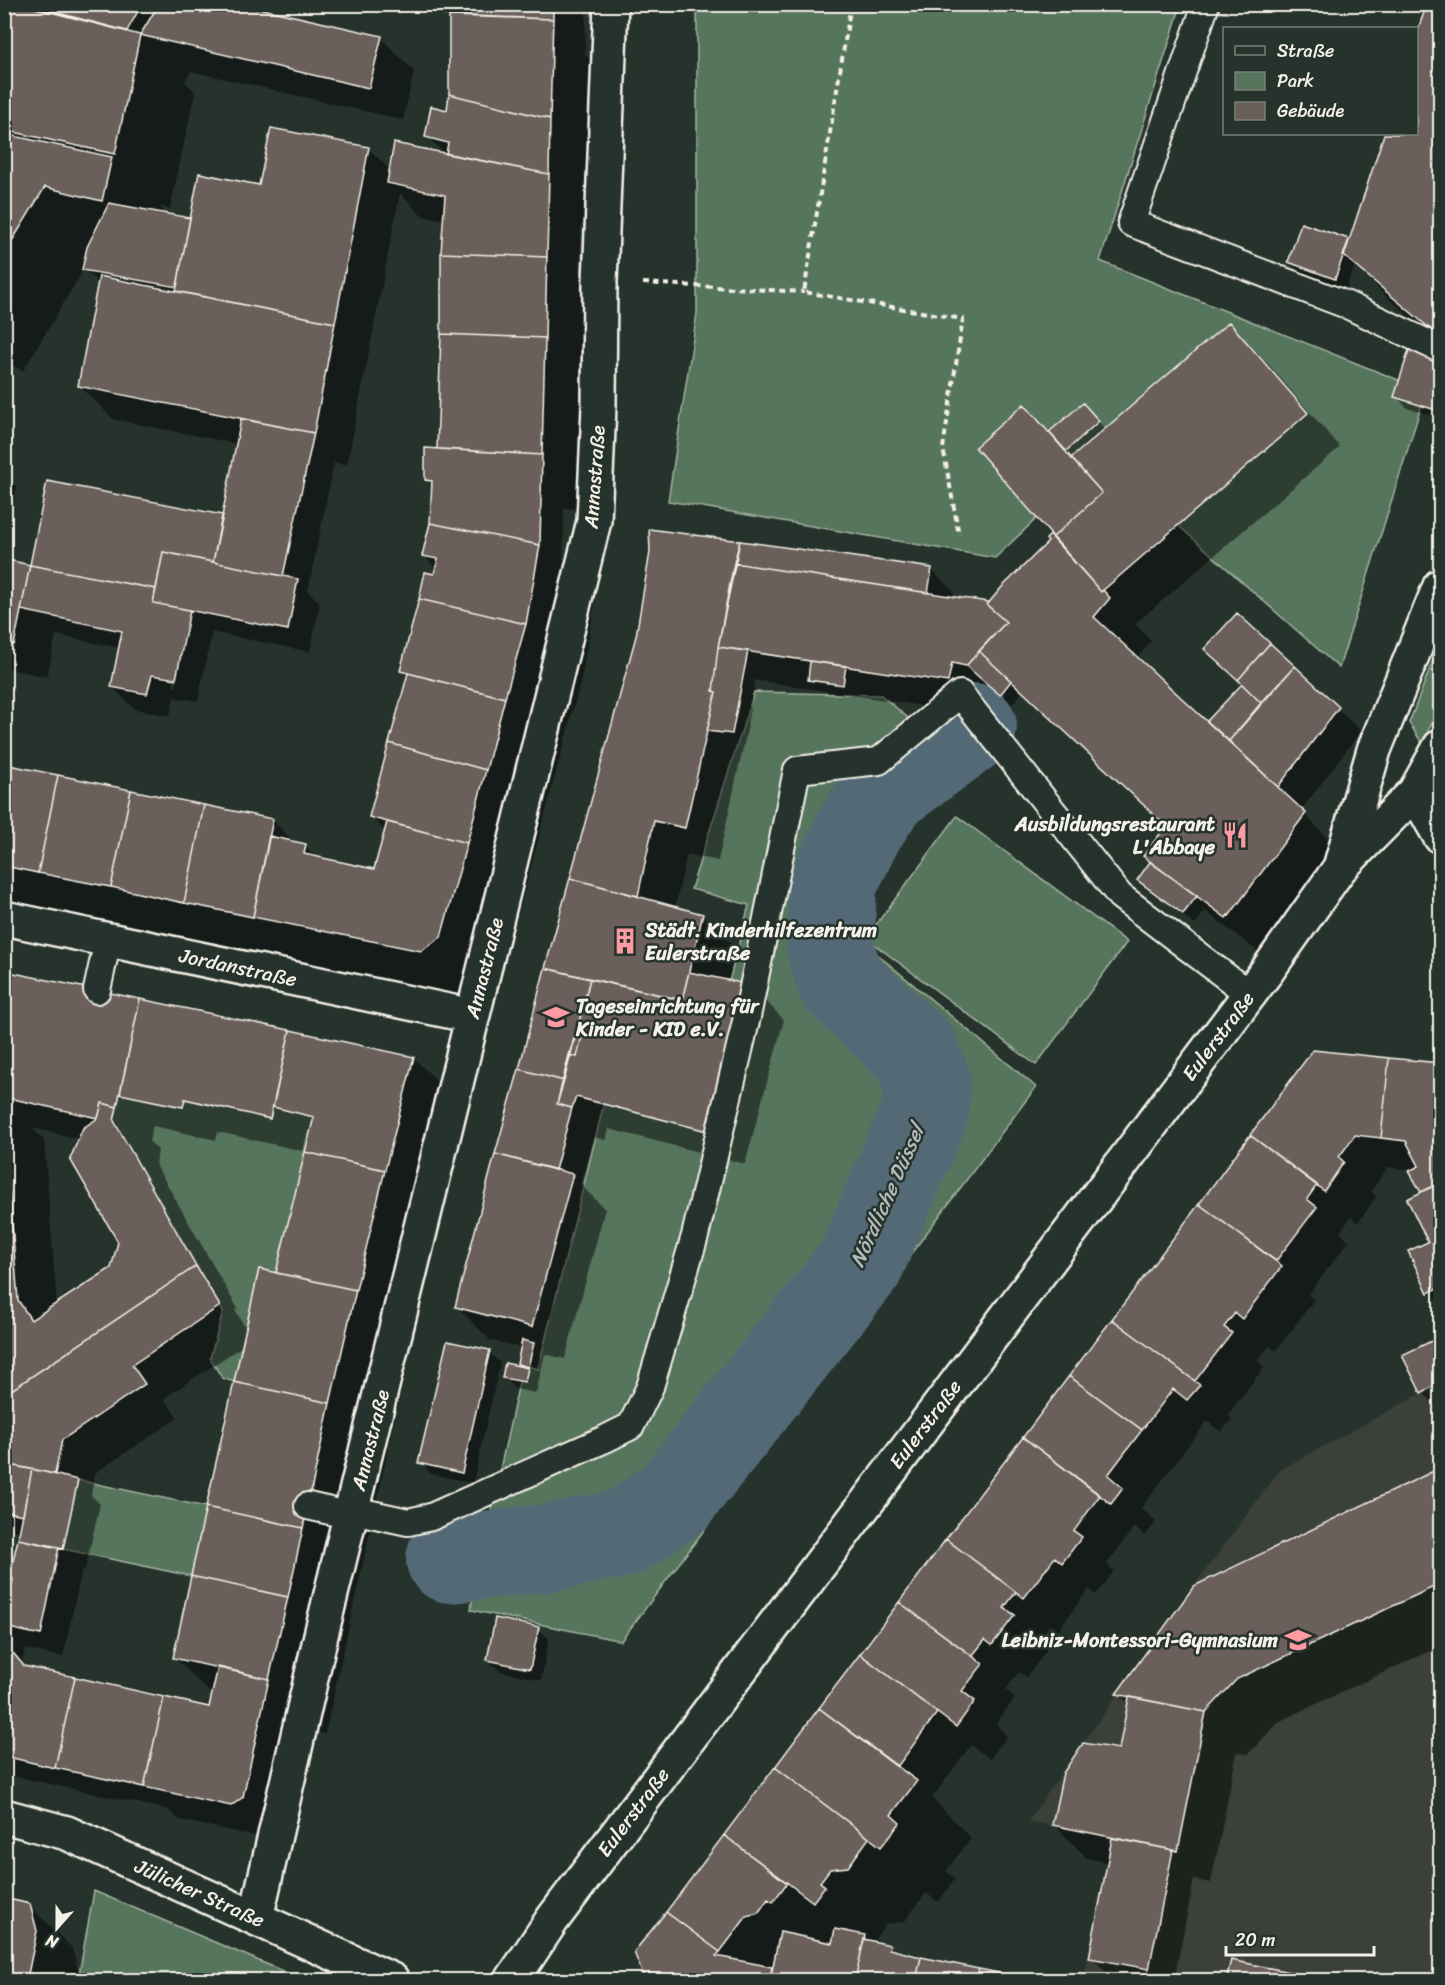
<svg xmlns="http://www.w3.org/2000/svg" width="1445" height="1985" font-family="Sriracha,sans-serif">
  <rect width="100%" height="100%" fill="#26332d"/>
  <filter id="ink" filterUnits="userSpaceOnUse"><feTurbulence type="fractalNoise" baseFrequency=".0167" numOctaves="2"/><feDisplacementMap in="SourceGraphic" scale="12" xChannelSelector="R" yChannelSelector="G"/><feConvolveMatrix kernelMatrix="1 2 1 2 8 2 1 2 1" color-interpolation-filters="sRGB"/></filter>
  <g filter="url(#ink)">
    <path fill="#3b403a" d="M1440,1383V1980H1084L1112,1838L1028,1821L1194,1586L1280,1470Z"/>
    <path fill="#57755d" stroke="#a6b3a2" stroke-width="1.5" d="M697,5H1181L1100,261L1426,391L1339,668L1101,457L995,558L668,501L697,313Z
      M1440,642V707L1422,743L1409,723Z
      M754,692L881,695L947,751L842,884L848,930L1036,1087L621,1641L471,1610L474,1587L523,1365L538,1369L617,1051L705,1074L749,905L691,889Z
      M957,816L1127,942L1036,1065L866,938Z
      M120,1094L183,1107L185,1099L270,1118L273,1107L314,1117L276,1273L259,1269L234,1382L222,1378L210,1358L223,1312L114,1121Z
      M78,1480L206,1507L191,1576L63,1549Z
      M94,1891L304,1980H78Z"/>
    <path fill="#0007" fill-rule="evenodd" d="M7,4L24,7L25,4H254L252,8L381,38L414,71L403,120L191,71L185,81L195,92L170,209L160,207L167,215L191,219L260,187L272,129L369,149L391,171L446,155L427,136L449,112L451,20L445,15L446,4H586L585,54L608,76L604,228L581,224L580,292L602,314L598,510L564,508L563,570L595,602L581,680L497,993L477,1006L4,909V765L272,820L295,843L305,846L319,859L375,871L386,832L371,817L408,677L402,671L437,569L424,556L431,523L434,486L427,479L439,450L445,220L422,216L400,193L347,465L334,463L308,591L320,603L310,652L212,632L198,701L174,697L170,716L135,709L112,687L120,648L56,635L47,677L4,668V561L32,566L223,517L238,444L113,419L80,386L99,284L84,269L23,371L10,364L4,374V15ZM186,621H189L176,687L173,686Z
      M1428,4H1440V342L1388,298L1355,265L1346,289L1301,273L1289,262L1348,241L1350,242L1386,134H1416Z
      M1229,324L1262,357L1340,447L1135,624L1151,641L1137,658L1305,815L1347,858L1268,959L1205,911L1195,925L1184,916L1193,903L1191,901L1181,914L1150,891L1138,880L1152,862L1166,827L1022,692L1012,705L1001,696L999,699L985,696L981,715L755,680L747,725L748,726L718,861L687,854L675,908L703,915L736,948L728,981L751,986L784,1020L745,1164L609,1129L606,1140L593,1137L580,1184L605,1209L565,1359L545,1354L536,1393L515,1389L504,1377L523,1368L518,1364L522,1348L490,1340L456,1306L638,636L931,569L954,592L953,598L988,603L1050,542L1048,539L1052,535L1024,406L1051,433L1082,405L1106,430Z
      M1440,358V418L1407,408L1396,396Z
      M4,475L17,487L4,542Z
      M1238,615L1361,731L1302,809L1209,721L1244,685Z
      M4,972L414,1058L456,1100L397,1334L411,1347L325,1734L298,1728L265,1838L179,1820L169,1810L4,1774V1579L10,1580L21,1532L4,1529ZM153,1126L216,1140L218,1132L303,1151L306,1138L309,1142L277,1274L247,1331L235,1310L238,1309L156,1165L158,1150L149,1141ZM32,1128L80,1139L120,1242L113,1269L57,1305L44,1140ZM244,1345L174,1657L213,1696L210,1709L26,1668L22,1664L25,1649L63,1657L82,1569L85,1570L100,1504L91,1495L95,1473L178,1418L164,1398Z
      M1314,1051L1440,1065V1303L1430,1293L1410,1252L1430,1243L1423,1193L1411,1172L1415,1170L1388,1167L1371,1191L1376,1197L1358,1223L1351,1217L1340,1232L1349,1241L1308,1295L1314,1300L1276,1351L1269,1346L1257,1360L1264,1367L1228,1415L1232,1419L1221,1432L1207,1421L1141,1508L1156,1522L1145,1536L1134,1527L1107,1564L1114,1571L1096,1595L1089,1589L1058,1630L1050,1624L1038,1640L1047,1650L1026,1677L1019,1672L1006,1689L1015,1698L996,1724L1007,1736L990,1759L971,1745L932,1798L971,1838L946,1871L955,1879L938,1902L926,1893L904,1922L886,1924L875,1938L881,1944L889,1946L896,1953L1026,1980H647L636,1952Z
      M1440,1338V1410L1422,1392L1404,1356Z
      M489,1352L500,1363L473,1483L431,1474L420,1462Z
      M1440,1470V1646L1280,1721L1248,1754L1237,1752L1211,1883L1194,1880L1174,1980H1114L1091,1957L1109,1863L1087,1858L1054,1825L1120,1751L1129,1704L1118,1694L1195,1587Z
      M538,1628L549,1639L541,1680L500,1671L488,1660Z
      M4,1899L29,1905L72,1948L79,1974L78,1980H4Z
      M1232,1962L1321,1980H1228Z"/>
    <g fill="none" stroke-linecap="round" stroke-linejoin="round">
      <path stroke="#526a76" stroke-width="88" d="M450,1559L555,1547L627,1532L675,1497L860,1264L925,1112L927,1081L915,1052L841,983L830,948L833,883L860,828L884,792L973,727"/>
    </g>
    <path fill="#6b5f5a" stroke="#f4f1e8" stroke-width="1.5" d="M5,4L23,5L140,35L115,154L4,130Z
      M24,4H142L127,31Z
      M159,4H241L382,36L369,88L140,35Z
      M444,4H553V19L444,15Z
      M1427,4H1440V337L1344,256L1384,134H1416V35Z
      M449,16L553,19L550,119L449,94Z
      M449,94L550,119L549,174L446,154L448,143L425,137L431,106L447,110Z
      M271,128L369,147L335,323L176,291L199,173L259,185Z
      M4,134L112,157L102,201L45,187L4,254Z
      M394,143L549,174L547,257L441,253L445,195L387,183Z
      M109,203L190,218L177,287L82,270L87,247Z
      M1301,223L1349,239L1335,279L1288,262Z
      M441,253L547,257L545,338L441,334Z
      M99,276L335,323L314,433L78,386Z
      M1229,322L1308,413L1101,592L1053,537L1102,493L1071,458Z
      M441,334L545,338L542,455L437,449Z
      M1410,347L1440,356V406L1439,411L1394,397Z
      M1083,403L1099,421L1066,451L1049,432Z
      M1024,404L1102,493L1053,537L975,447Z
      M241,419L314,433L283,576L213,562Z
      M425,448L542,455L540,545L430,523L432,481L425,480Z
      M47,481L223,515L213,562L163,552L156,589L30,565Z
      M430,523L540,545L526,624L419,599L425,572L434,574L438,559L422,556Z
      M649,529L740,541L718,647L713,691L716,692L685,828L654,821L638,896L570,878L636,636L650,552Z
      M1050,535L1101,592L1103,590L1110,598L1094,617L1306,813L1229,916L1228,915L1226,918L1143,856L1166,826L979,651L1006,622L987,605L1002,587L1048,542L1046,539Z
      M740,541L932,568L928,593L734,563Z
      M163,552L298,579L288,630L153,603Z
      M4,559L30,565L14,645L4,643Z
      M734,563L989,602L987,605L1006,622L966,666L952,663L948,682L718,647Z
      M30,565L156,589L153,603L190,610L176,679L152,675L147,694L111,687L122,631L21,610Z
      M419,599L526,624L505,698L400,671Z
      M1237,613L1270,643L1238,680L1204,649Z
      M1270,643L1295,666L1261,703L1238,680Z
      M718,647L748,651L732,734L707,731L716,692L713,691Z
      M979,651L1011,681L1000,695L966,666Z
      M810,661L846,666L843,685L808,680Z
      M1295,666L1339,707L1278,787L1229,741Z
      M408,673L505,698L486,770L389,743Z
      M1242,684L1261,703L1229,741L1207,721Z
      M389,743L486,770L467,843L369,817Z
      M4,764L58,775L38,873L4,866Z
      M58,775L131,790L111,887L38,873Z
      M131,790L204,805L184,903L111,887Z
      M204,805L273,819L253,917L184,903Z
      M387,822L467,843L441,937L421,951L253,917L269,836L306,844L304,854L374,869Z
      M1150,862L1197,896L1183,914L1137,880Z
      M570,878L703,914L682,1000L545,968Z
      M545,968L590,979L564,1081L519,1069Z
      M4,971L140,999L117,1107L102,1103L98,1118L4,1097Z
      M689,972L751,985L711,1132L576,1097L572,1108L557,1104L569,1055L577,1057L583,1032L577,1029L590,979L682,1000Z
      M140,999L290,1030L270,1119L185,1099L183,1107L120,1094Z
      M577,1029L583,1032L577,1057L569,1055Z
      M290,1030L414,1057L385,1170L305,1152L314,1117L273,1107Z
      M1313,1050L1389,1058L1381,1138L1355,1135L1339,1157L1344,1162L1324,1191L1250,1135Z
      M1389,1058L1440,1063V1183L1421,1192L1409,1171L1419,1166L1406,1141L1381,1138Z
      M519,1069L564,1081L557,1104L572,1108L555,1170L495,1154Z
      M102,1103L117,1107L114,1121L196,1266L4,1395V1123L18,1300L31,1320L111,1268L118,1242L70,1159L83,1128L98,1118Z
      M1250,1135L1317,1185L1307,1199L1317,1207L1276,1261L1199,1204Z
      M305,1152L385,1170L356,1290L276,1273Z
      M495,1154L573,1174L532,1327L455,1307Z
      M1440,1183V1287L1428,1293L1408,1251L1428,1242L1407,1199Z
      M1199,1204L1282,1266L1242,1319L1235,1313L1224,1327L1232,1333L1195,1381L1112,1319Z
      M196,1266L220,1306L132,1365L145,1384L62,1440L55,1474L4,1464V1395Z
      M259,1269L356,1290L330,1403L234,1382Z
      M1112,1319L1200,1385L1187,1400L1173,1389L1142,1430L1069,1376Z
      M1440,1337V1383L1421,1393L1402,1355Z
      M522,1340L534,1343L528,1367L517,1364Z
      M447,1341L490,1350L462,1473L418,1463Z
      M505,1363L528,1368L525,1382L502,1378Z
      M1069,1376L1142,1430L1108,1475L1123,1488L1111,1504L1023,1437Z
      M234,1382L330,1403L303,1528L206,1507Z
      M1023,1437L1100,1495L1074,1531L1082,1537L1062,1563L1055,1557L1024,1598L946,1539Z
      M4,1464L32,1469L23,1515L4,1511Z
      M1440,1468V1584L1237,1679L1206,1712L1116,1694L1194,1586Z
      M32,1469L78,1480L63,1549L18,1539Z
      M206,1507L303,1528L288,1597L191,1576Z
      M18,1539L59,1547L41,1635L4,1627L13,1579L9,1578Z
      M946,1539L1016,1592L1004,1608L1015,1615L992,1645L985,1640L972,1656L899,1602Z
      M191,1576L288,1597L269,1679L173,1658Z
      M4,1577L13,1579L4,1619Z
      M899,1602L983,1664L962,1691L975,1701L956,1727L860,1654Z
      M495,1618L539,1627L530,1669L487,1660Z
      M4,1652L14,1654L24,1666L75,1677L55,1768L4,1756Z
      M860,1654L937,1713L897,1767L819,1708Z
      M218,1667L269,1679L243,1797L231,1806L144,1787L164,1697L209,1707Z
      M75,1677L164,1697L144,1787L55,1768Z
      M1129,1697L1206,1712L1178,1851L1052,1825L1063,1773L1083,1743L1119,1749Z
      M819,1708L917,1781L891,1815L900,1823L881,1847L775,1767Z
      M775,1767L869,1838L848,1867L830,1869L820,1882L825,1886L813,1902L724,1835Z
      M724,1835L787,1883L773,1902L768,1899L758,1913L747,1916L720,1952L666,1912Z
      M1112,1838L1173,1850L1149,1969L1089,1958Z
      M4,1898L30,1904L37,1931L27,1979L28,1980H4Z
      M666,1912L720,1952L716,1956L772,1967L770,1980H645L634,1952Z
      M835,1929L865,1935L855,1980H770L780,1932L832,1943Z
      M864,1939L890,1945L889,1949L921,1957L916,1980H855Z
      M921,1957L979,1969L976,1980H916Z
      M1231,1960L1328,1980H1226Z
      M979,1969L1033,1980H976Z"/>
    <g fill="none" stroke-linecap="round" stroke-linejoin="round">
      <g stroke="#f4f1e8" stroke-width="30">
        <path id="lane" d="M1206,4L1131,223L1347,305L1440,349
          M97,990L108,940
          M308,1506L352,1516
          M353,1510L408,1522L431,1517L605,1439L631,1426L650,1387L695,1236L747,1017L797,770L879,761L960,694L1120,896L1249,994"/>
      </g>
      <g stroke="#f4f1e8" stroke-width="38">
        <path id="street" d="M1415,792L1440,836
          M4,918L472,1016
          M256,1918L321,1635L594,521L599,406L600,282L611,4"/>
      </g>
      <g stroke="#f4f1e8" stroke-width="38">
        <path id="secondary" d="M1341,864L1374,750L1440,586
          M4,1816L67,1833L392,1980
          M512,1980L552,1920L1267,971L1339,869L1415,792L1440,747"/>
      </g>
      <path stroke="#f4f1e8" stroke-width="4" stroke-dasharray="6 4.5" stroke-linecap="butt" d="M851,4L804,292L963,319L943,448L959,535
        M643,283L804,292"/>
      <use href="#lane" stroke="#26332d" stroke-width="26"/>
      <use href="#street" stroke="#26332d" stroke-width="33"/>
      <use href="#secondary" stroke="#26332d" stroke-width="33"/>
    </g>
  </g>
  <defs>
    <g id="restaurant-bare" transform="scale(2.07)"><path d="M-5-6h1v4h1v-4h1v4h1v-4h1v5L-1.5 .5V6h-2V.5L-5-1ZM5-6V6H3V1.5H1.5Q1.5-4 5-6Z" fill="#ff9aa2" stroke="#26332d" stroke-width="2.5" paint-order="stroke"/></g>
    <g id="building-bare" transform="scale(2.07)"><path d="M-4-6H4V6H1V3H-1V6H-4ZM-2.5-4.3h1.7v1.8h-1.7ZM.8-4.3h1.7v1.8H.8ZM-2.5-1h1.7V.8h-1.7ZM.8-1h1.7V.8H.8Z" fill="#ff9aa2" stroke="#26332d" stroke-width="2.5" paint-order="stroke"/></g>
    <g id="school-bare" transform="scale(2.07)"><path d="M0-5L7-2L0 1L-7-2ZM-4 1L0 2.5L4 1V4Q0 6-4 4Z" fill="#ff9aa2" stroke="#26332d" stroke-width="2.5" paint-order="stroke"/></g>
  </defs>
  <g fill-rule="evenodd">
    <use href="#restaurant-bare" x="1235" y="835"/>
    <use href="#building-bare" x="625" y="941"/>
    <use href="#school-bare" x="556" y="1017"/>
    <use href="#school-bare" x="1298" y="1640"/>
  </g>
  <g text-anchor="middle" stroke-width="5" stroke-linejoin="round" paint-order="stroke">
    <g font-size="20" fill="#f4f1e8" stroke="#26332d">
      <text transform="translate(594 477) rotate(-86)" y="7">Annastraße</text>
      <text transform="translate(238 967) rotate(12)" y="7">Jordanstraße</text>
      <text transform="translate(484 968) rotate(-76)" y="7">Annastraße</text>
      <text transform="translate(1218 1036) rotate(-53)" y="7">Eulerstraße</text>
      <text transform="translate(925 1424) rotate(-53)" y="7">Eulerstraße</text>
      <text transform="translate(370 1440) rotate(-76)" y="7">Annastraße</text>
      <text transform="translate(633 1812) rotate(-53)" y="7">Eulerstraße</text>
      <text transform="translate(200 1893) rotate(24)" y="7">Jülicher Straße</text>
    </g>
    <g font-size="20" font-weight="bold" fill="#f4f1e8" stroke="#26332d" text-anchor="end">
      <text x="1215" y="831">Ausbildungsrestaurant<tspan x="1215" dy="23">L'Abbaye</tspan></text>
      <text x="645" y="937" text-anchor="start">Städt. Kinderhilfezentrum<tspan x="645" dy="23">Eulerstraße</tspan></text>
      <text x="576" y="1013" text-anchor="start">Tageseinrichtung für<tspan x="576" dy="23">Kinder - KID e.V.</tspan></text>
      <text x="1278" y="1647">Leibniz-Montessori-Gymnasium</text>
    </g>
    <g font-size="21" font-style="italic" fill="#b3bbba" stroke="#26332d">
      <text transform="translate(887 1196) rotate(-66)" y="7">Nördliche Düssel</text>
    </g>
  </g>
  <rect width="1445" height="1985" fill="none" stroke="#26332d" stroke-width="24"/>
  <rect x="12" y="12" width="1421" height="1961" fill="none" stroke="#f4f1e8" stroke-width="2" filter="url(#ink)"/>
  <rect x="1223" y="27" width="195" height="108" fill="#26332d" stroke="#787f78" stroke-width="1.5"/>
  <rect x="1235" y="46" width="30" height="9" fill="#26332d" stroke="#787f78" stroke-width="1.5"/>
  <text x="1277" y="57" font-size="18" fill="#f4f1e8">Straße</text>
  <rect x="1235" y="72" width="30" height="18" fill="#57755d" stroke="#787f78" stroke-width="1.5"/>
  <text x="1277" y="87" font-size="18" fill="#f4f1e8">Park</text>
  <rect x="1235" y="102" width="30" height="18" fill="#6b5f5a" stroke="#787f78" stroke-width="1.5"/>
  <text x="1277" y="117" font-size="18" fill="#f4f1e8">Gebäude</text>
  <g transform="translate(57 1928) rotate(201)" stroke="#26332d" stroke-width="4.5" paint-order="stroke">
  <path d="M0-4.5L10 22L0 15L-10 22Z" fill="#f4f1e8"/>
  <text y="-9" font-size="16" font-weight="bold" text-anchor="middle" fill="#f4f1e8">N</text>
  </g>
  <path d="M1226 1946v9h148v-9" fill="none" stroke="#f4f1e8" stroke-width="3"/>
  <text x="1235" y="1946" font-size="18" fill="#f4f1e8" stroke="#26332d" stroke-width="4.5" paint-order="stroke">20 m</text>
</svg>
